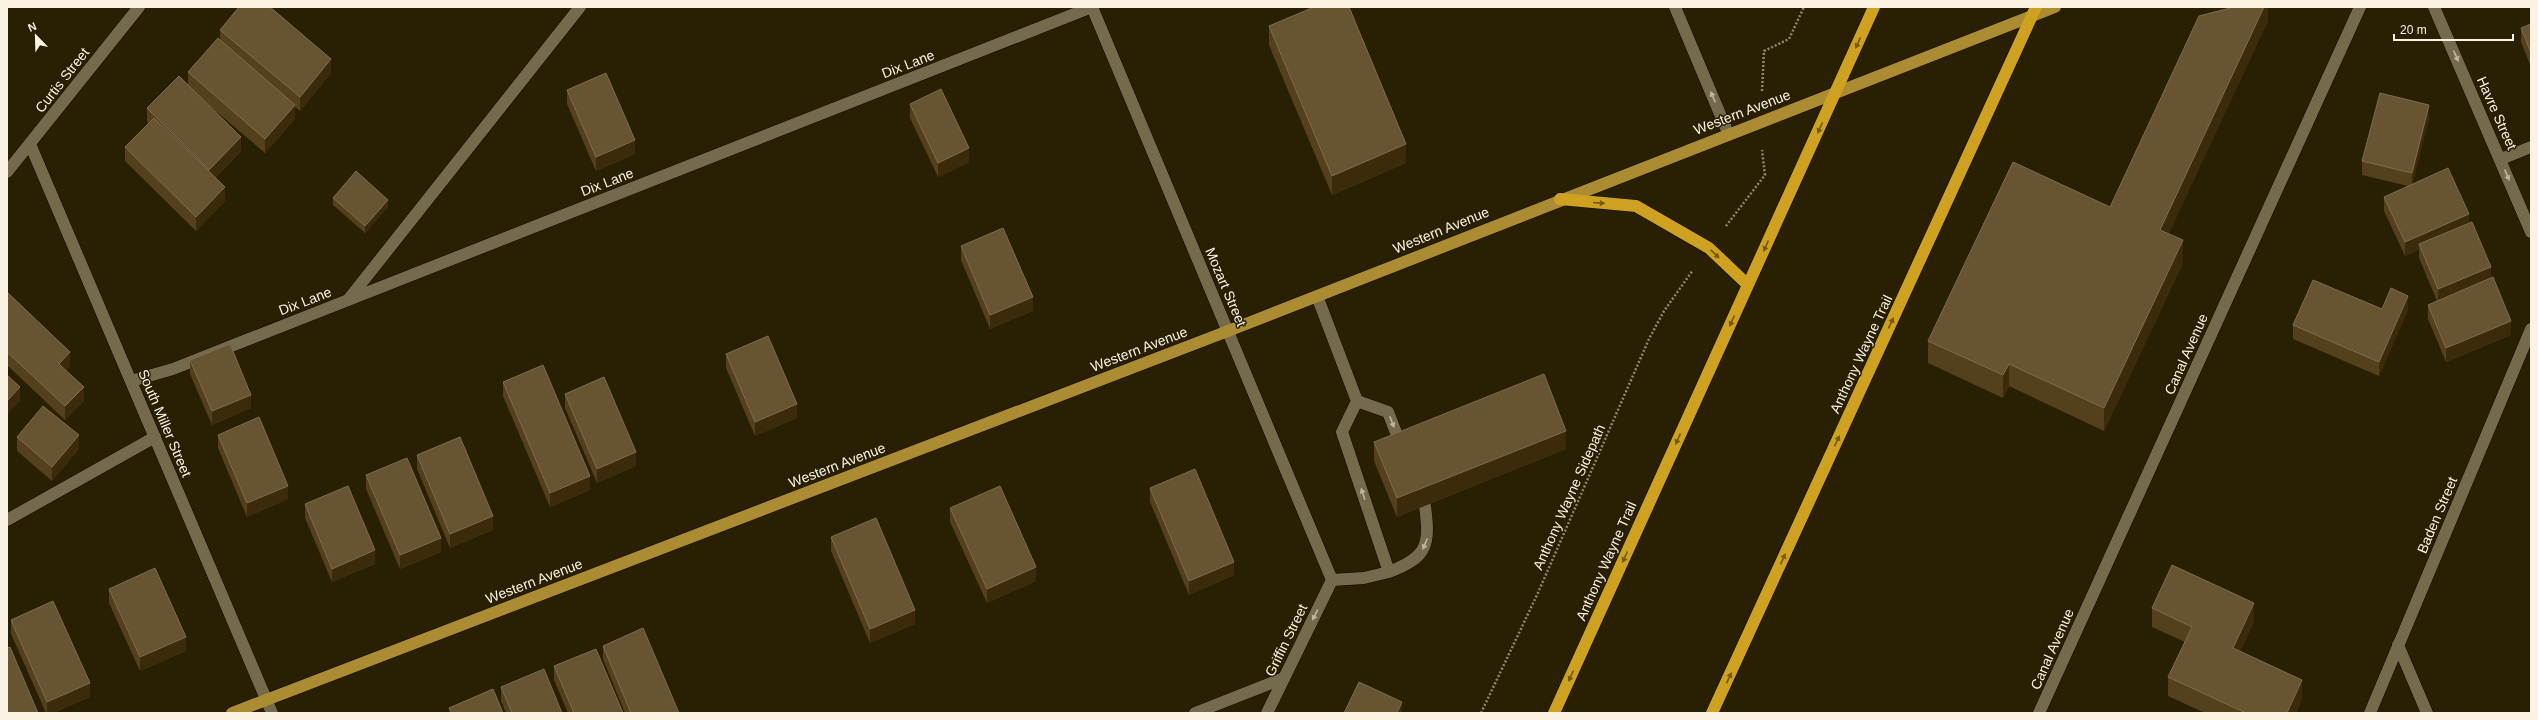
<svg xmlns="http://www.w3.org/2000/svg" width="2538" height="720" font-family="Helvetica,sans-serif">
  <rect width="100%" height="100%" fill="#291f03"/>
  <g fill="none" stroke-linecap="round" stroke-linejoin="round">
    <g stroke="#120800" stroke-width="13">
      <path id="lane" d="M2501,159L2531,147
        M1317,296L1357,401
        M348,300L580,7
        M1402,448L1388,412L1357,401L1342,432L1389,572C1428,557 1430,545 1425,506
        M7,520L155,437
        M1332,580L1364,578L1389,572
        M2398,645L2427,713
        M1195,713L1284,678"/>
    </g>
    <g stroke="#120800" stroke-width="13">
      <path id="street" d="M1092,7L1332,580L1267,713
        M1675,7L1728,133
        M2434,7L2531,232
        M30,144L272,713
        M7,172L139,7
        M131,381L173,369L1092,7
        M2039,713L2360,7
        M2370,713L2531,329"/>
    </g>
    <g stroke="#120800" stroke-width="13">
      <path id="primary" d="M232,713L1228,331L2055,7"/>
    </g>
    <g stroke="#120800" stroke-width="13">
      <path id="highway" d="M1560,199L1636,206L1709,248L1748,285
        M1554,713L1874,7
        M1712,713L2036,7"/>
    </g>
    <path stroke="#908771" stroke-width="2.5" stroke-dasharray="2 2" stroke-linecap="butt" d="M1762,91L1764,51L1789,39L1804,7
      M1726,226L1765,175L1762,150
      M1481,713L1537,595L1649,339L1664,311L1693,270"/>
    <use href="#lane" stroke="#766a4d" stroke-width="12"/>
    <use href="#street" stroke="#766a4d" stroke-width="12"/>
    <use href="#primary" stroke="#ab8c32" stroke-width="12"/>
    <use href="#highway" stroke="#cea220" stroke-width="12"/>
  </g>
  <path fill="#55401d" d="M2268,7V21L2168,234L2183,263L2104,431L2009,386L2003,398L1928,363V341L2110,207Z
    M2531,24V67L2521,42V28Z
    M1269,26L1406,163L1332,195L1269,45Z
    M220,30L331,73L300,111L295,107V119L265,153L205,102L241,151L215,178L225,201L196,231L125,161V147L149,123L147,122V108L188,84V72L220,40Z
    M567,90L635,154L596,171L567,104Z
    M910,104L969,162L938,177L910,118Z
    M2429,118L2412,184L2469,223L2491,278L2511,335L2446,362L2428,319V305L2437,301L2419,258V250L2405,256L2384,211V197L2408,186L2362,175V161Z
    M333,198L388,207L365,233L333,205Z
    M961,246L1033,311L990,329L961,260Z
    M7,292L70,366L66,370L84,401L65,420L7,365Z
    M2382,309L2408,310L2379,376L2293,339V325Z
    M726,354L797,418L755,436L726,368Z
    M190,360L251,408L212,425L190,374Z
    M503,382L590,490L550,507L503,396Z
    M565,394L636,466L597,483L565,408Z
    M218,435L288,499L247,517L218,448Z
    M17,437L79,449L52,481L17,451Z
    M1374,442L1566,449L1397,517L1374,461Z
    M417,455L493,530L450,548L417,469Z
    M366,475L441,552L400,569L366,489Z
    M1150,488L1234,575L1189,595L1150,502Z
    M305,504L375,564L332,582L305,518Z
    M950,508L1036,581L987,603L950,522Z
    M831,537L915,624L870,643L831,551Z
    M109,589L186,651L140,671L109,603Z
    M2152,608L2254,622L2240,651L2302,699L2296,713H2205L2168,696V677L2185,642L2152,627Z
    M11,620L90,697L53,713H46L11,634Z
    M603,646L679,713H625L603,659Z
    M554,666L623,713H568L554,680Z
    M501,687L562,713H506L501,701Z"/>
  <path fill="#3c2b0a" d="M2264,7H2268V21L2160,253V230Z
    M331,59V73L300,111V97Z
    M295,105V119L265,153V139Z
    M2429,105V118L2412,187V173Z
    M241,137V151L209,183V170Z
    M635,140V154L596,171V157Z
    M1406,144V163L1332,195V176Z
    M969,148V162L938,177V163Z
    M225,187V201L196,231V217Z
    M388,200V207L365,233V226Z
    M2469,214V228L2419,244V250L2405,256V242Z
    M2183,240V263L2104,431V408Z
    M2491,267V281L2438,303V289Z
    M2408,296V310L2379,376V362Z
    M1033,297V311L990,329V315Z
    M2511,321V335L2446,362V348Z
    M70,352V366L59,378V364Z
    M2009,364V386L2003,398V375Z
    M20,387V401L7,415V401Z
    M84,387V401L65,420V406Z
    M251,395V408L212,425V411Z
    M797,404V418L755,436V422Z
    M1566,431V449L1397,517V498Z
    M79,435V449L52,481V467Z
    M636,452V466L597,483V469Z
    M590,476V490L550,507V493Z
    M288,486V499L247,517V503Z
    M493,516V530L450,548V534Z
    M441,538V552L400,569V555Z
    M375,550V564L332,582V569Z
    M1234,562V575L1189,595V581Z
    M1036,567V581L987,603V589Z
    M2254,603V622L2233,667V648Z
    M915,610V624L870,643V629Z
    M186,637V651L140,671V657Z
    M2302,680V699L2296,713H2287Z
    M90,683V697L53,713H47V702Z
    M1402,702V713H1397Z"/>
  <path fill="#675432" stroke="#7e6d4e" d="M239,7H270L331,59L300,97L220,30Z
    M1314,7H1349L1406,144L1332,176L1269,26Z
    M2234,7H2264L2160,230L2183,240L2104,408L2009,364L2003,375L1928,341L2013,162L2110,207L2199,16Z
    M2531,24V53L2521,28Z
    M218,38L295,105L265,139L188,72Z
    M606,73L635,140L596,157L567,90Z
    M179,76L241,137L209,170L147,108Z
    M941,89L969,148L938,163L910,104Z
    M2380,93L2429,105L2412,173L2362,161Z
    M154,118L225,187L196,217L125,147Z
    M2448,168L2469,214L2405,242L2384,197Z
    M356,171L388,200L365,226L333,198Z
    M2472,222L2491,267L2438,289L2419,244Z
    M1003,228L1033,297L990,315L961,246Z
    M2493,277L2511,321L2446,348L2428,305Z
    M2313,280L2382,309L2391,288L2408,296L2379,362L2293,325Z
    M7,292L70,352L59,364L84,387L65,406L7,352Z
    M768,336L797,404L755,422L726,354Z
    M230,344L251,395L212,411L190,360Z
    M543,365L590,476L550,493L503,382Z
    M1544,374L1566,431L1397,498L1374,442Z
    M7,375L20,387L7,401Z
    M604,377L636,452L597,469L565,394Z
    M43,406L79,435L52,467L17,437Z
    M259,417L288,486L247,503L218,435Z
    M460,437L493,516L450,534L417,455Z
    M407,458L441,538L400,555L366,475Z
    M1195,469L1234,562L1189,581L1150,488Z
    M348,486L375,550L332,569L305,504Z
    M1000,486L1036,567L987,589L950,508Z
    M876,518L915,610L870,629L831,537Z
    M2172,565L2254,603L2233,648L2302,680L2287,713H2246L2168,677L2192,627L2152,608Z
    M155,568L186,637L140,657L109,589Z
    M53,601L90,683L47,702L11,620Z
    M643,628L679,713H631L603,646Z
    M10,647L38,713H7V648Z
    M596,649L623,713H574L554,666Z
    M544,669L562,713H512L501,687Z
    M1359,682L1402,702L1397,713H1344Z
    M493,689L503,713H451L449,708Z"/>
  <defs><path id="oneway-solid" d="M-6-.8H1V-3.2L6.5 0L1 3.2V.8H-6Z"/></defs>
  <g fill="#735a10">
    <use href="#oneway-solid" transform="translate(1858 43) rotate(114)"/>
    <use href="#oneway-solid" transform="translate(1820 128) rotate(114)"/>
    <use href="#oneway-solid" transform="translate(1599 203) rotate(5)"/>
    <use href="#oneway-solid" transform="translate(1766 246) rotate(114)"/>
    <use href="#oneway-solid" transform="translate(1715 254) rotate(44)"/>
    <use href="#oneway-solid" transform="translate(1732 321) rotate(114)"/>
    <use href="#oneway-solid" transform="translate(1891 323) rotate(-65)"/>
    <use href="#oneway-solid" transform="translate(1678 439) rotate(114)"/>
    <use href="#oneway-solid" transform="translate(1837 441) rotate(-65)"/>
    <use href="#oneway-solid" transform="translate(1625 557) rotate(114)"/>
    <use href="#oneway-solid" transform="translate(1783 559) rotate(-65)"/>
    <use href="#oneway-solid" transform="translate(1571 676) rotate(114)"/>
    <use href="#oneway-solid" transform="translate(1729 678) rotate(-65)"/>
  </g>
  <g fill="#bfb5a0">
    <use href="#oneway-solid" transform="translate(2456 56) rotate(66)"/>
    <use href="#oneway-solid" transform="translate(1713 97) rotate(-113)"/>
    <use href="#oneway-solid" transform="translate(2507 175) rotate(67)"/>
    <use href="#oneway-solid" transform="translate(1392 422) rotate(69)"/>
    <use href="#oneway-solid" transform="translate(1363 494) rotate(-109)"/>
    <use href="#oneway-solid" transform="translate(1425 544) rotate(113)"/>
    <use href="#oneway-solid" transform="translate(1315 615) rotate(116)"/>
  </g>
  <g text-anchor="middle" stroke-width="3" stroke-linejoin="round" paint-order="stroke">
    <g font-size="14" fill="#faf3e3" stroke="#291f03">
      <text transform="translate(908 64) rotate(-21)" y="5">Dix Lane</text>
      <text transform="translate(62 80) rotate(-52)" y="5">Curtis Street</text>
      <text transform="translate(1742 112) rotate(-21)" y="5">Western Avenue</text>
      <text transform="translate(2497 113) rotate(66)" y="5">Havre Street</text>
      <text transform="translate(607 182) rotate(-21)" y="5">Dix Lane</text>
      <text transform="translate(1441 230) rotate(-22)" y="5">Western Avenue</text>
      <text transform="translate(1226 287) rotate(67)" y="5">Mozart Street</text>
      <text transform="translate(305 301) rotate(-21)" y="5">Dix Lane</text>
      <text transform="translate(1139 349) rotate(-21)" y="5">Western Avenue</text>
      <text transform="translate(1861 354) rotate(-65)" y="5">Anthony Wayne Trail</text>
      <text transform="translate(2186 354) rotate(-66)" y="5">Canal Avenue</text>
      <text transform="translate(165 423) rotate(67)" y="5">South Miller Street</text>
      <text transform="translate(837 465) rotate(-21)" y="5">Western Avenue</text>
      <text transform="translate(1569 497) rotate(-66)" y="5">Anthony Wayne Sidepath</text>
      <text transform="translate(2437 515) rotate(-67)" y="5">Baden Street</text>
      <text transform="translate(1606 561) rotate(-66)" y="5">Anthony Wayne Trail</text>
      <text transform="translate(534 581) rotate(-21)" y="5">Western Avenue</text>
      <text transform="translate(1286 640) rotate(-64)" y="5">Griffin Street</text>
      <text transform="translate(2052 649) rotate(-66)" y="5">Canal Avenue</text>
    </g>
  </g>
  <rect width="2538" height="720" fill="none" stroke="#faf3e3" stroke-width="16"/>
  <g transform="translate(36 36) rotate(337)" stroke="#291f03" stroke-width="3" paint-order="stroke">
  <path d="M0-3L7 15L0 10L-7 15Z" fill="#faf3e3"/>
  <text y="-6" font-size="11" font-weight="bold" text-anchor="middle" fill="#faf3e3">N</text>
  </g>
  <path d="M2394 34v6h119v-6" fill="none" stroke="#faf3e3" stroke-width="2"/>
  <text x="2400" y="34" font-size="12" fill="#faf3e3" stroke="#291f03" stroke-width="3" paint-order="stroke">20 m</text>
</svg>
